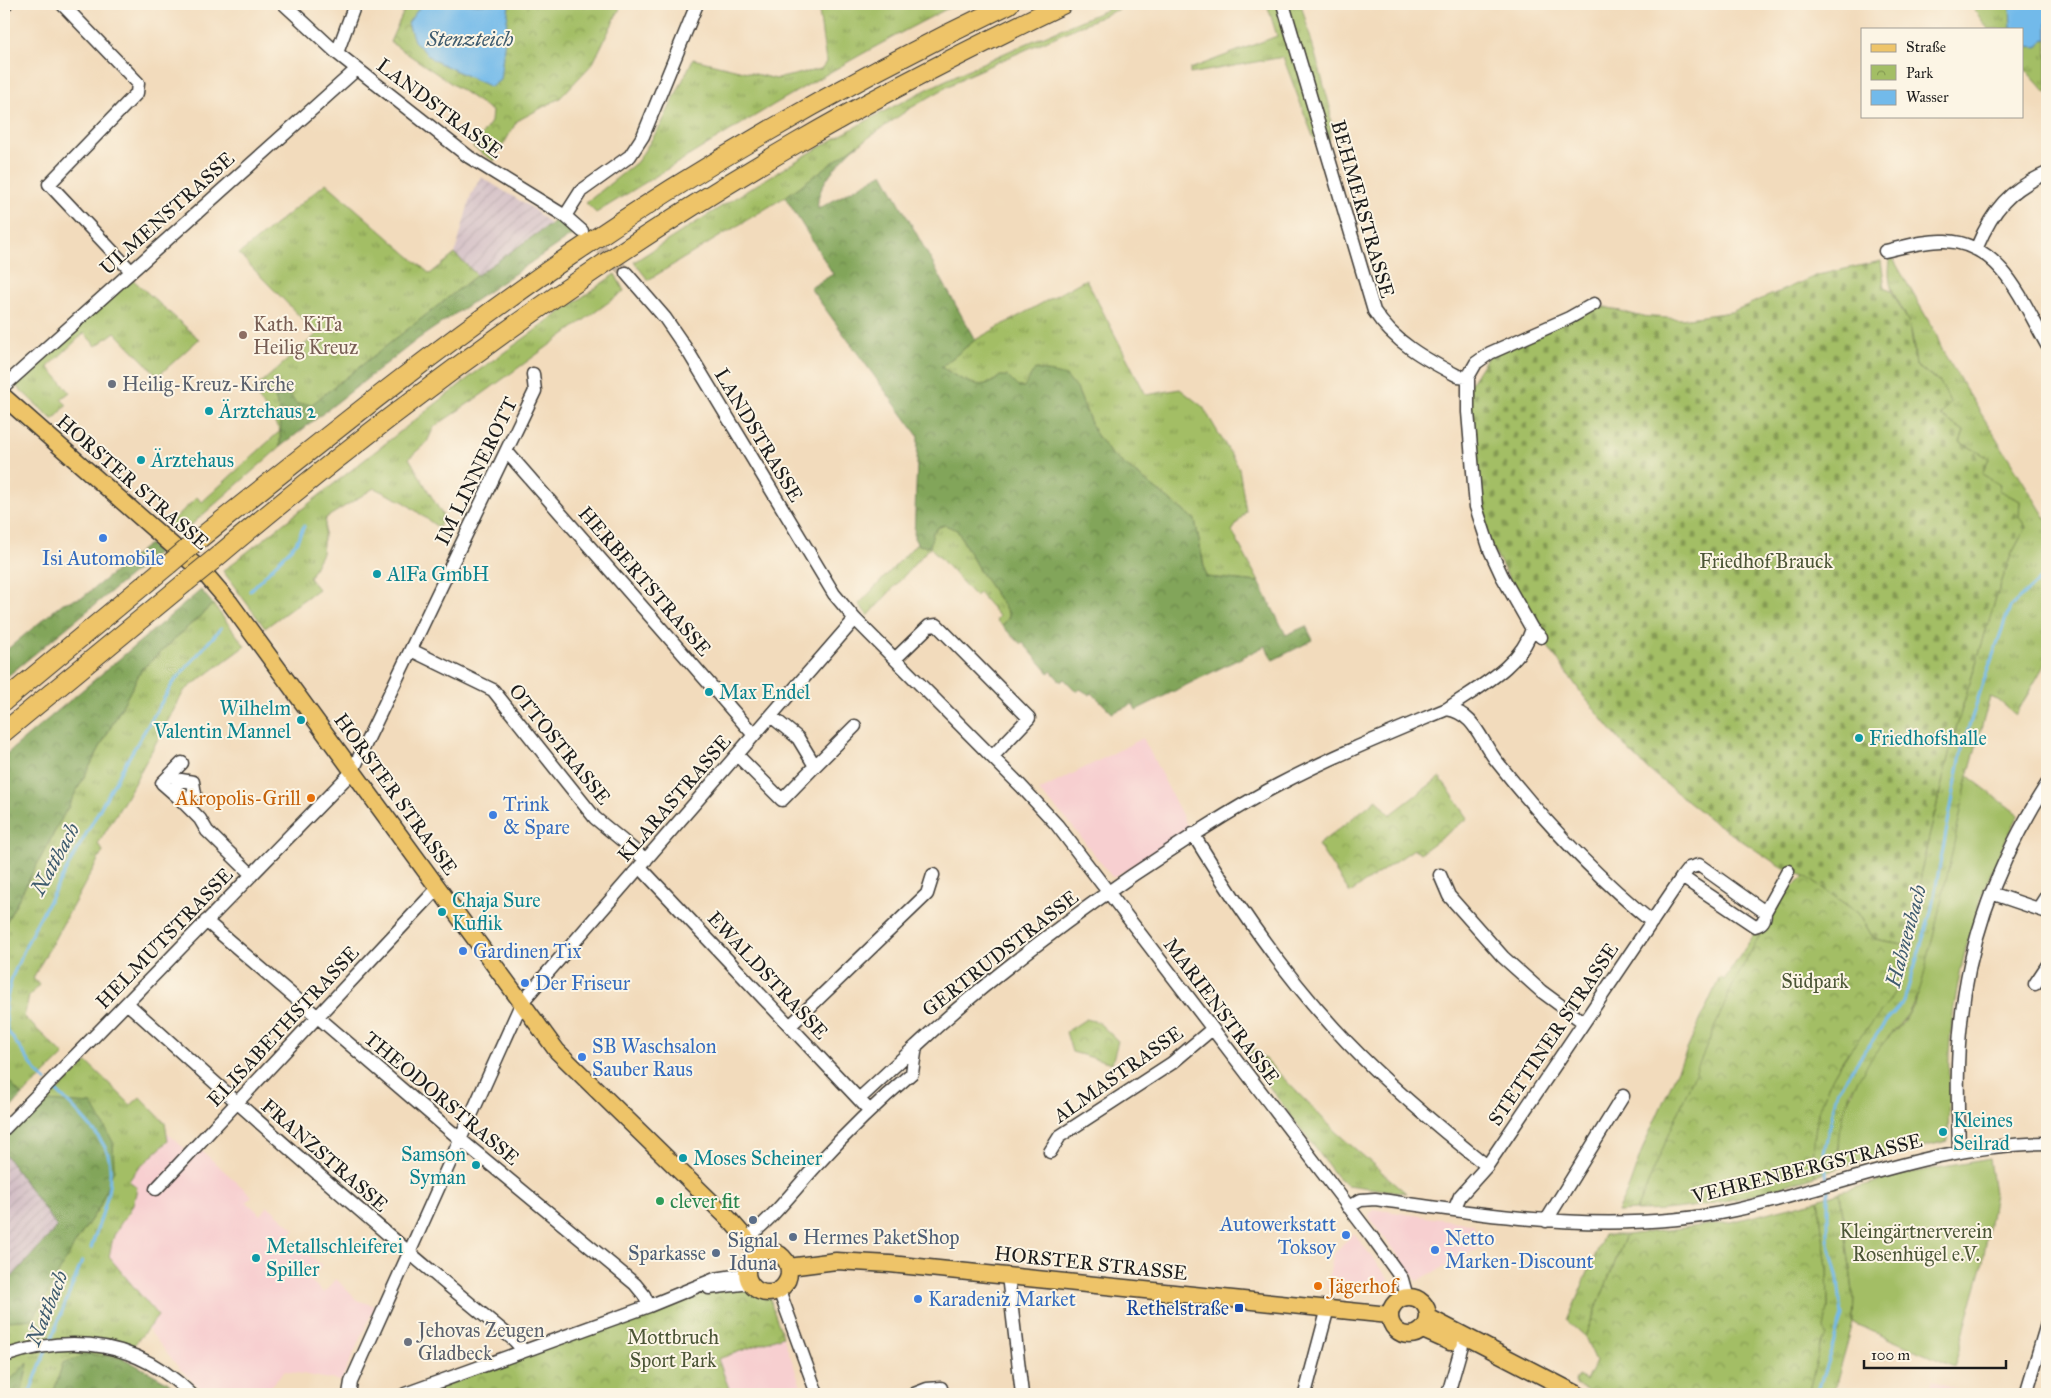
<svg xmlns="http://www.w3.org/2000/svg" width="2051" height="1398" font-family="'IM FELL Great Primer',serif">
  <defs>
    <pattern id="industrial-furrows" width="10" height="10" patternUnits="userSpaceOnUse" patternTransform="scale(1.25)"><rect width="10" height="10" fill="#d2bdc5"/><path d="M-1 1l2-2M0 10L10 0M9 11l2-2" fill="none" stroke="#b4a2a9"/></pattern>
    <pattern id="grass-tufts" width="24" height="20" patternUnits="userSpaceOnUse" patternTransform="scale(1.25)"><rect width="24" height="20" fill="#a3be65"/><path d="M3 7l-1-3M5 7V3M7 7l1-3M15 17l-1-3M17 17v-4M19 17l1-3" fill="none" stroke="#849a52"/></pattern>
    <pattern id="forest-crowns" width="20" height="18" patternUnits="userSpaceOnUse" patternTransform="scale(1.25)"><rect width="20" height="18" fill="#82a55a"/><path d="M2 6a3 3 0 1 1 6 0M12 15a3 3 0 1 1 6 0" fill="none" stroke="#6a864a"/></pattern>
    <pattern id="cemetery-stones" width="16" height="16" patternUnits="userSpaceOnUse" patternTransform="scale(1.25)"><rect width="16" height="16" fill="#a3be65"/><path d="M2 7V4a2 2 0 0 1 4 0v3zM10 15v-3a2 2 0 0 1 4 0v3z" fill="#849a52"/></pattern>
    <pattern id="park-crowns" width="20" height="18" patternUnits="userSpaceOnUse" patternTransform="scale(1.25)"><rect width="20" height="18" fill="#a3be65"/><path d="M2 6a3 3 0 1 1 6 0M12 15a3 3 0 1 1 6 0" fill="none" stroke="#849a52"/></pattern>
  </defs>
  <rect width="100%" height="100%" fill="#fcf5e5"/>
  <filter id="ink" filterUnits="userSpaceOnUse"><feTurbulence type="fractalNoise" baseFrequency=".02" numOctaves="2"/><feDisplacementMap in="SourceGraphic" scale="10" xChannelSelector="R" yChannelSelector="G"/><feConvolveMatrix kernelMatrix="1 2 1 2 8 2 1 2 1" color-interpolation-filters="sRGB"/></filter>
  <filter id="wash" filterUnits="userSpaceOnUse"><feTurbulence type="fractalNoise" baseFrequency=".0096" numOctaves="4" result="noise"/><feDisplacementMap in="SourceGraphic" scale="20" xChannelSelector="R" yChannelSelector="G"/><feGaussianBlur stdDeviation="1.12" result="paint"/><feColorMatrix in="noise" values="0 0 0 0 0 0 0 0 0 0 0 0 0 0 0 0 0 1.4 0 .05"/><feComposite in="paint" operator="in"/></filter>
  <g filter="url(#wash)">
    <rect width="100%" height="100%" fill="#f2dbbc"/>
    <path fill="#f7cfd0" d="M1143,738L1189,829L1118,875L1112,877L1069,822L1039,791Z
      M166,1132L194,1157L201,1150L252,1196L247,1202L261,1215L268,1206L295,1230L289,1237L322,1266L310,1280L324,1293L336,1279L357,1300L375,1306L341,1381L285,1371L264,1394H206L179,1368L147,1328L157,1316L109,1257L116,1231L131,1211L129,1181L136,1171L168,1141Z
      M1374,1209L1473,1224L1484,1245L1417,1281L1370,1218L1369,1214Z
      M1354,1233L1389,1280L1390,1288H1378L1377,1291L1326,1288L1334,1253Z
      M783,1336L804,1394H731L718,1360Z
      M1933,1380L1968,1394H1927Z"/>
    <path fill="url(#industrial-furrows)" d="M481,177L532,208L550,224L477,275L455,254L471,195Z
      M4,1153L57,1227L4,1286Z"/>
    <path fill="url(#grass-tufts)" stroke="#606d40" d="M818,4H956C832,67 714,140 596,213L586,203L637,162L661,125L693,59L776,79L821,69L826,62Z
      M1120,4H1130L966,76L909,109L785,197L648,280L634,262C734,198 836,133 944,81C1001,53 1062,29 1120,4Z
      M1267,4H1301L1330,107L1331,129L1327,150L1314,139L1283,57L1190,74V69L1277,36Z
      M1970,4H2047V94L2022,66V29H1988Z
      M326,183L430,274L455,254L477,275L312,405L296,404L281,415L280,447L181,534L169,524L197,497L202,502L280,431L253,390L317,334L239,254Z
      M1891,255L1936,334L1943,352L2047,520V660L2016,715L1998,700L1990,697L1968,776L1952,861L1923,983L1908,1014L1886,1040L1850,1092L1837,1151L1840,1168L1815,1176L1812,1152L1815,1127L1823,1095L1832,1077L1853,1046L1897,987L1904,968L1920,895L1921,871L1952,741L1996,598L2011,555L2026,527L2019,517L2020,501L1997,490L1999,485L1982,474L1989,458L1960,442L1964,431L1941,416L1940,382L1916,366C1914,353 1914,337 1909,324C1898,294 1884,292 1891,255Z
      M615,274L624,291L481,395L434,427L427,442L409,458L443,516L439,528L404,502L374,488L326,518L322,553L309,578L318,589L265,628L223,571L475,373Z
      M131,278L199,339L158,376L115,332L96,346L84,333L48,367L70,392L61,399L67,405L53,420L14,384Z
      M1086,279L1146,395L1180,389L1203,407L1239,468L1246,511L1232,531L1259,582L1206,577L1195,520L1111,454L1095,433L1078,391L1018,387L1000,376C981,395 959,378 941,367L975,340Z
      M945,525L957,530L979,570L1007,611L1009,617L1002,626L996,620L999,616L979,593L975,596L930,547L868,616L859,604L917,543L918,545L931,536L935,529Z
      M213,604L245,646L184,691L126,798L98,844L103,851L33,978L39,985L29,996L24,1017L64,1055L22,1096L4,1076V926L142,669Z
      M1755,933L1759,936L1636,1211L1617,1212L1629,1187L1645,1142L1720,977L1724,980Z
      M1255,1049L1337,1133L1406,1193L1347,1185L1337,1177L1246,1056Z
      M87,1062L131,1105L140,1097L165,1123L168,1141L136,1171L129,1181L137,1187C133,1213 128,1210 117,1230C112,1237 111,1248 109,1257L158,1316L123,1358L63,1363L53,1394H21L28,1365L11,1379L4,1373V1317L9,1321L76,1242L100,1206L92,1105L46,1101Z
      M1840,1192L1854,1298L1853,1323L1833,1394H1808L1828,1308L1827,1267L1818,1200Z
      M1604,1235H1626L1585,1337L1567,1321Z"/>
    <path fill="url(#forest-crowns)" stroke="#4f603b" d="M858,144C842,160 815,184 818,209L883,173L975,340L941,367C959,378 981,395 1000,376H1007L1018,387H1024L1035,369L1066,376L1078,391L1095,433L1111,454L1195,520L1206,577L1259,582L1286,635L1306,626L1313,640L1273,660L1265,646L1136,710L1133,704L1112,713L1092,693L1090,695L1080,689L1077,692L1064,679L1061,682L1051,671L1049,673L1023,643L1021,644L1002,626L1009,617L1007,611L979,570L957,530L945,525L940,526L933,532L930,547L918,545L914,538L918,436L810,288L833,274L785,197Z
      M558,219L576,232L418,339L280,447L281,415L275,398L289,393L296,404H312L477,275Z
      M149,544L158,553L4,679V652L63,603L83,597Z
      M201,590L213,604L142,669L4,926V756Z
      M4,1076L22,1096L4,1115Z
      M46,1101L92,1104L113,1142L114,1169L100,1206L76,1242L33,1319L9,1321L4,1317V1286L57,1227L4,1153V1139Z
      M88,1354L123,1358L167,1382L181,1394H53L63,1363Z
      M28,1363L21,1394H4L11,1379Z"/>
    <path fill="url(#cemetery-stones)" stroke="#606d40" d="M1881,261L1885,287L1891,290L1910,325L1916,366L1940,382L1950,402L1941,416L1964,431L1960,442L1989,458L1982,474L2000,485L1998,490L2020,501L2019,517L2026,527L2011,555L1996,598L1952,741L1921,871L1920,895L1908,945L1874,939L1858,913L1805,876L1788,871L1775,863L1711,820L1651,772L1626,748L1585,698L1541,637L1481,527L1467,389L1490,353L1594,304L1639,316L1681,319L1731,312L1818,275Z"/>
    <path fill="url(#park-crowns)" stroke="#606d40" d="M407,4H622L593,63L560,98L517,121L494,161L473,147L491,122L492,111L390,42Z
      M1440,777L1468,818L1421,853L1414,849L1350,893L1318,845L1377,799L1390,815Z
      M1805,876L1858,913L1874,939L1908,945C1905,959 1903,973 1897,986C1888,1008 1868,1026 1854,1045C1823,1083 1809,1127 1815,1176C1757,1195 1697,1211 1636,1211L1732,987L1780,897Z
      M1086,1019L1098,1022L1118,1041L1112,1063L1072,1052L1066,1032Z
      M1818,1200L1827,1267L1828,1308L1824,1329L1826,1335L1822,1340L1808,1394H1756L1738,1386L1733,1394H1595L1576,1385L1575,1381L1578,1377L1586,1381L1596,1361L1585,1337L1626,1235L1731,1222Z
      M747,1286L756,1295L771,1298L772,1307L783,1336L718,1359L731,1394H410L685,1297Z"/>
    <path fill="#a3be65" stroke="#606d40" d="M1968,776L2019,815C1978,889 1955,969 1949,1053C1948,1082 1949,1112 1948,1141L1882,1156L1840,1168C1831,1121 1856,1076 1885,1041C1893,1032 1901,1025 1908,1015C1923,991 1926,963 1933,936C1946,883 1957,830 1968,776Z
      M1989,1159L1994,1193L1982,1267L1954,1367L1853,1323L1854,1298L1840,1192L1909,1173Z"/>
    <path fill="#72baea" stroke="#476b83" d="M422,4H509L500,80L491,87L433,60L414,41L408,23Z
      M2010,4H2047V40L2044,39L2038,47L2022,46V29H2011Z"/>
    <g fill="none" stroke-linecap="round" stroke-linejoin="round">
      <path stroke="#72baea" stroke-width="3" d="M250,591L296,543L304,526
        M46,1081L36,1071L7,1030L5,1006L12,977L34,928L122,769L173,683L221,628
        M50,1085C65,1099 102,1135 108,1154C116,1185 100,1219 91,1248
        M1827,1181L1824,1152L1837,1091L1887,1020L1904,1001L1931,912L1962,749L1981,689L2010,607L2046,574
        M50,1342L82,1261
        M29,1394L46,1350
        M1817,1394L1842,1316L1838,1279L1828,1239V1188"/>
    </g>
  </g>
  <g filter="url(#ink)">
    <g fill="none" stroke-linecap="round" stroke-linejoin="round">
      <path stroke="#c7b59c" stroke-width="12" stroke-dasharray="12 6" stroke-linecap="butt" d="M588,236L626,273"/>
      <g stroke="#3c3934" stroke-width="15">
        <path id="minor" d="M62,4L138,83L137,93L49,184L131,271
          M284,4L337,53L469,157L565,216L582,231
          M1283,4L1374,311C1394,342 1425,359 1458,376L1468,377
          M4,6L6,4
          M337,53L355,4
          M565,216L581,191L630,156L643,136L697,4
          M1977,247C1993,209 2009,190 2047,173
          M1885,251C1904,247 1926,240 1945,241C2002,243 2023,303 2047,345
          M626,273L665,318L689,353L834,594L855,619L1021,786L1057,825L1371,1236L1402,1279L1407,1297
          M4,386L357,69
          M507,452L754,735
          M1541,637L1532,629L1502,576L1490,550L1476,507L1468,412V377L1476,363L1490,353L1569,318L1594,304
          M411,650L493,690L595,818L646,860
          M895,659L929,626L937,625L1029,718L992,757
          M1447,709C1478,687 1521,666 1532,629
          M737,755L782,800L815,766L798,738L771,716
          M182,763L162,783L178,797L185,800L195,794L193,782L181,780L176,786L178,797L200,819L207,831L251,874
          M815,766L855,726
          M1193,834C1238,908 1287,979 1347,1042C1390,1087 1438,1127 1487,1166
          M1699,865L1765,912C1765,920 1763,924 1755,926L1682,877L1689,868Z
          M640,867L869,1110
          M1440,875L1449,896L1503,957L1541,991L1583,1022
          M1991,893L2047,912
          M2038,909L2047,895
          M1765,912L1788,871
          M206,921L461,1140L635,1284L644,1295L649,1306
          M2035,984L2047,966
          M128,1004C254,1119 382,1232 514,1340L524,1351
          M790,1026L927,894L933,875
          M859,1099L916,1046
          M4,1129L352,772L535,391L533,374
          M1959,1151C1958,1108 1956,1065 1961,1022C1969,937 2001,856 2047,784
          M1050,1152L1060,1136L1172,1063L1211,1030
          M156,1189L438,888
          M1348,1207L1361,1200L1375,1199C1494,1216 1615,1236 1735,1210C1843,1186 1934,1145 2047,1143
          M1454,1210L1460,1196L1487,1166L1682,877
          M1546,1221L1623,1096
          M747,1238C774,1217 793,1191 816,1166C846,1133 878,1102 912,1073L916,1046C983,983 1055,929 1130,877C1178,845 1227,812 1278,785C1333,756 1390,733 1447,709C1474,713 1480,739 1495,759C1542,819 1592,873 1652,922
          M1008,1276L1022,1394
          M709,1288L750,1283
          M779,1290L817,1394
          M4,1356C74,1333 137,1341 191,1394
          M349,1394L351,1382L522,1002L855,619
          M405,1394L649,1306L715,1279L747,1274
          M914,1394L927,1389L941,1388L942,1394
          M1305,1394L1328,1308
          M1448,1394L1464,1338
          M2026,1394L2047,1324"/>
      </g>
      <g stroke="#3c3934" stroke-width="19">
        <path id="major" d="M4,397L206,575L230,603L557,1051L729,1219L759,1253
          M747 1272a21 21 0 1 1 42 0a21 21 0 1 1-42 0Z
          M789,1267L836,1261L890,1264L1389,1315
          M1390 1316a19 19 0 1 1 38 0a19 19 0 1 1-38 0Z
          M1428,1317L1577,1394
          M1423,1330L1450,1342"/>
      </g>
      <g stroke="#3c3934" stroke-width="21">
        <path id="highway" d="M194,543C319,443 442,343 574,253C712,159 859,76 1009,4
          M212,561C395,406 589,264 795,144C882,93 972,48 1063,4
          M4,701L168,565
          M4,732L186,582"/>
      </g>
      <use href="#minor" stroke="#fff" stroke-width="12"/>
      <use href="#major" stroke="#eec469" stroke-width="16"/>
      <use href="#highway" stroke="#eec469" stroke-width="19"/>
      <g stroke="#3c3934" stroke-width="21" stroke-linecap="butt">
        <path id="highway-bridge" d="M168,565L194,543
          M186,582L212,561"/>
      </g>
      <use href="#highway-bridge" stroke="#eec469" stroke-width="19"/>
    </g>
  </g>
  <circle fill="#8d6e63" stroke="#fcf5e5" stroke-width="2" cx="243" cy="335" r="5"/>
  <g fill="#6b7280" stroke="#fcf5e5" stroke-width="2">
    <circle cx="112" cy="384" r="5"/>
    <circle cx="408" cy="1342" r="5"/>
  </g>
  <g fill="#0f9aa8" stroke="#fcf5e5" stroke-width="2">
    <circle cx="209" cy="411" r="5"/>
    <circle cx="141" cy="460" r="5"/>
    <circle cx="377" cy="574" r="5"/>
    <circle cx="709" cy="692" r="5"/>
    <circle cx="301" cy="720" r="5"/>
    <circle cx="1859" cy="738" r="5"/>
    <circle cx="442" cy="912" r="5"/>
    <circle cx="1943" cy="1132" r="5"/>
    <circle cx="683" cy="1158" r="5"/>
    <circle cx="476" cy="1165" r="5"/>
    <circle cx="256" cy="1258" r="5"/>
  </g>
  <g fill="#3f7fe0" stroke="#fcf5e5" stroke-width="2">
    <circle cx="103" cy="538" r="5"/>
    <circle cx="493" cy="815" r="5"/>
    <circle cx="463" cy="951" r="5"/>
    <circle cx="525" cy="983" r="5"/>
    <circle cx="582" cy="1057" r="5"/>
    <circle cx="1346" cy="1235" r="5"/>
    <circle cx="1435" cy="1250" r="5"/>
    <circle cx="918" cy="1299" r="5"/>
  </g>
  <g fill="#e8710a" stroke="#fcf5e5" stroke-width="2">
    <circle cx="311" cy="798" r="5"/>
    <circle cx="1318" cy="1286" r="5"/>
  </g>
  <circle fill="#2e9e5b" stroke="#fcf5e5" stroke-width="2" cx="660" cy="1201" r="5"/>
  <g fill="#5c6f8a" stroke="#fcf5e5" stroke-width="2">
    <circle cx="753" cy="1220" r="5"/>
    <circle cx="793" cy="1237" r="5"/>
    <circle cx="716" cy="1253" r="5"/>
  </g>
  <rect fill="#1a4fb4" stroke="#fcf5e5" stroke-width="2" x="1234" y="1303" width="10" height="10" rx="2.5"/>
  <g text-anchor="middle" stroke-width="4" stroke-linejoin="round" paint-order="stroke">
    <g font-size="20" fill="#1c1c1c" stroke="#fcf5e5">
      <text transform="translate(440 108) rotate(37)" y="7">LANDSTRASSE</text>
      <text transform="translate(1363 209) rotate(74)" y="7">BEHMERSTRASSE</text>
      <text transform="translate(167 213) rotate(-42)" y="7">ULMENSTRASSE</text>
      <text transform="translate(759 435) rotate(59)" y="7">LANDSTRASSE</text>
      <text transform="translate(476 471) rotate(-64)" y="7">IM LINNEROTT</text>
      <text transform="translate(133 482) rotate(41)" y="7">HORSTER STRASSE</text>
      <text transform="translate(645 581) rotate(49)" y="7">HERBERTSTRASSE</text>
      <text transform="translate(560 744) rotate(51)" y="7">OTTOSTRASSE</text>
      <text transform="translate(396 794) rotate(54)" y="7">HORSTER STRASSE</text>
      <text transform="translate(674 798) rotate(-49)" y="7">KLARASTRASSE</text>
      <text transform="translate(164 938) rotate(-46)" y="7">HELMUTSTRASSE</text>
      <text transform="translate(1000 953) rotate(-38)" y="7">GERTRUDSTRASSE</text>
      <text transform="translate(768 975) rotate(47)" y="7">EWALDSTRASSE</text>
      <text transform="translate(1222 1011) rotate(53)" y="7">MARIENSTRASSE</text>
      <text transform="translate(283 1026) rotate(-47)" y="7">ELISABETHSTRASSE</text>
      <text transform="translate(1553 1034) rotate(-56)" y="7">STETTINER STRASSE</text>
      <text transform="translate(1118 1074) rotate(-35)" y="7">ALMASTRASSE</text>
      <text transform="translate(442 1098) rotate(40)" y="7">THEODORSTRASSE</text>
      <text transform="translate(325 1155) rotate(41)" y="7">FRANZSTRASSE</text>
      <text transform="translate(1807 1168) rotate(-14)" y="7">VEHRENBERGSTRASSE</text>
      <text transform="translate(1091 1263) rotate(6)" y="7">HORSTER STRASSE</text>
    </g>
    <g font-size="20" fill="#785e54" stroke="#fcf5e5" text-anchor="start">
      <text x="253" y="331">Kath. KiTa<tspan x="253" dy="23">Heilig Kreuz</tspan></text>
    </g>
    <g font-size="20" fill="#5b616d" stroke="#fcf5e5" text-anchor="start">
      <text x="122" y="391">Heilig-Kreuz-Kirche</text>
      <text x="418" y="1337">Jehovas Zeugen<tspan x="418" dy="23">Gladbeck</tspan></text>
    </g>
    <g font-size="20" fill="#0d838f" stroke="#fcf5e5" text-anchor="start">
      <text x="219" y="418">Ärztehaus 2</text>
      <text x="151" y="467">Ärztehaus</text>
      <text x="387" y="581">AlFa GmbH</text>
      <text x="719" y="699">Max Endel</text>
      <text x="291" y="715" text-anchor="end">Wilhelm<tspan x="291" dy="23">Valentin Mannel</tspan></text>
      <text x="1869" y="745">Friedhofshalle</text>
      <text x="452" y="907">Chaja Sure<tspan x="452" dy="23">Kuflik</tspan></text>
      <text x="1953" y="1127">Kleines<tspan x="1953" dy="23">Seilrad</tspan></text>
      <text x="466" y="1161" text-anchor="end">Samson<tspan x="466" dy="23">Syman</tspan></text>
      <text x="693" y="1165">Moses Scheiner</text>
      <text x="266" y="1253">Metallschleiferei<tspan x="266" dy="23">Spiller</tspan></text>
    </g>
    <g font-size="20" fill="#366cbe" stroke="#fcf5e5" text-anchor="start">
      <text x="103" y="565" text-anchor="middle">Isi Automobile</text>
      <text x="503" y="811">Trink<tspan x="503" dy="23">&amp; Spare</tspan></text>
      <text x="473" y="958">Gardinen Tix</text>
      <text x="535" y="990">Der Friseur</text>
      <text x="592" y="1053">SB Waschsalon<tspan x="592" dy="23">Sauber Raus</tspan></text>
      <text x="1336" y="1231" text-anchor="end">Autowerkstatt<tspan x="1336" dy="23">Toksoy</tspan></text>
      <text x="1445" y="1245">Netto<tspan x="1445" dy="23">Marken-Discount</tspan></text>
      <text x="928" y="1306">Karadeniz Market</text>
    </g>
    <g font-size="20" fill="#4b5536" stroke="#fcf5e5">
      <text x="1766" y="568">Friedhof Brauck</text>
      <text x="1815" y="988">Südpark</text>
      <text x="1916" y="1238">Kleingärtnerverein<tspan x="1916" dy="23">Rosenhügel e.V.</tspan></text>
      <text x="673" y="1344">Mottbruch<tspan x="673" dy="23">Sport Park</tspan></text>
    </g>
    <g font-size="20" fill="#c56008" stroke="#fcf5e5" text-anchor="end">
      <text x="301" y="805">Akropolis-Grill</text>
      <text x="1328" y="1293" text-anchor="start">Jägerhof</text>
    </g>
    <g font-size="20" fill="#27864d" stroke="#fcf5e5" text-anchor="start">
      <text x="670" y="1208">clever fit</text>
    </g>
    <g font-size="20" fill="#4e5e75" stroke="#fcf5e5" text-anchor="start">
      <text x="803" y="1244">Hermes PaketShop</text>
      <text x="753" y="1247" text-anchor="middle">Signal<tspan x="753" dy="23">Iduna</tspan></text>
      <text x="706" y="1260" text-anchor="end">Sparkasse</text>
    </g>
    <g font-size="20" fill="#164399" stroke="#fcf5e5" text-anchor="end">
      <text x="1229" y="1315">Rethelstraße</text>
    </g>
    <g font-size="21" font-style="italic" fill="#3e5b6e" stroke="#fcf5e5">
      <text x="470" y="46">Stenzteich</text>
      <text transform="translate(55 859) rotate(-61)" y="7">Nattbach</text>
      <text transform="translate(1906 936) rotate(-75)" y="7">Hahnenbach</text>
      <text transform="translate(47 1308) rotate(-68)" y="7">Nattbach</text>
    </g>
  </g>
  <rect width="2051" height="1398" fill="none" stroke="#fcf5e5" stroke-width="20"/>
  <rect x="1861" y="28" width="162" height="90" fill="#fcf5e5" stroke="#a29e95"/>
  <rect x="1871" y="44" width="25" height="8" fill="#eec469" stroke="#a29e95"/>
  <text x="1906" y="52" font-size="15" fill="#1c1c1c">Straße</text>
  <rect x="1871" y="65" width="25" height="15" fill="url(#park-crowns)" stroke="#a29e95"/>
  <text x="1906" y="78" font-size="15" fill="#1c1c1c">Park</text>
  <rect x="1871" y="90" width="25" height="15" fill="#72baea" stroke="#a29e95"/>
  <text x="1906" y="102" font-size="15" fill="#1c1c1c">Wasser</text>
  <path d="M1864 1360v8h142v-8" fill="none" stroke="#1c1c1c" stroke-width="2.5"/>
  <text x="1871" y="1360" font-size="15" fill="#1c1c1c" stroke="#fcf5e5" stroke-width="4" paint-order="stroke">100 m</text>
</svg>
